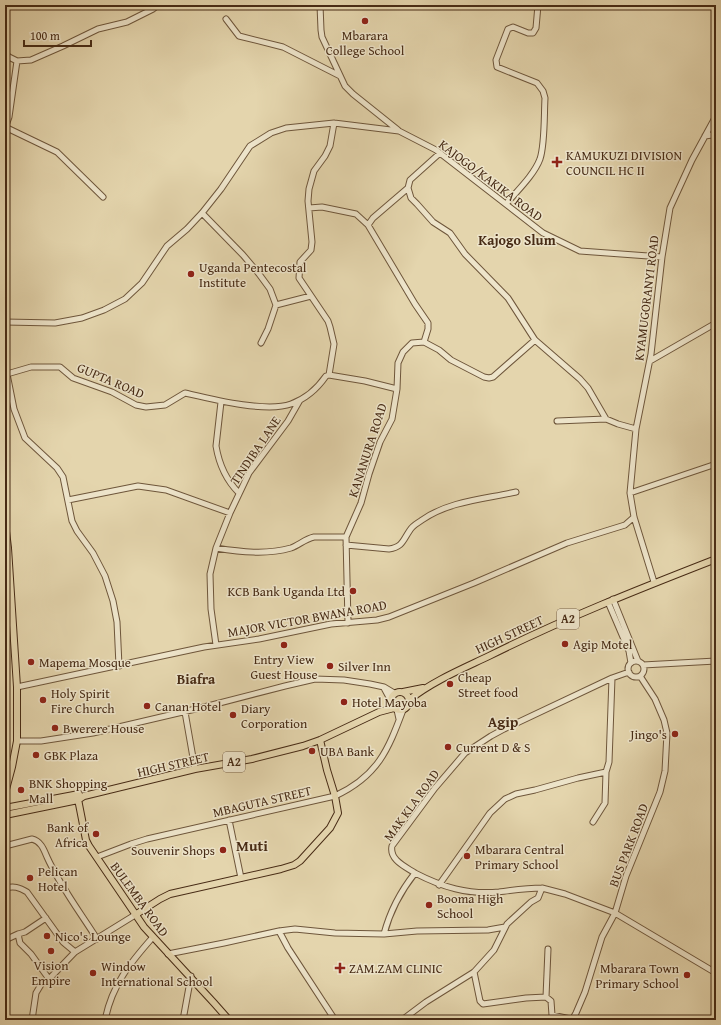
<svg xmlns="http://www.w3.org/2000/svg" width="721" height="1025" font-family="'Gentium Book Plus',serif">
  <rect width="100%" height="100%" fill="#e4d5ad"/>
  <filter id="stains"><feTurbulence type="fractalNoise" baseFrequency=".005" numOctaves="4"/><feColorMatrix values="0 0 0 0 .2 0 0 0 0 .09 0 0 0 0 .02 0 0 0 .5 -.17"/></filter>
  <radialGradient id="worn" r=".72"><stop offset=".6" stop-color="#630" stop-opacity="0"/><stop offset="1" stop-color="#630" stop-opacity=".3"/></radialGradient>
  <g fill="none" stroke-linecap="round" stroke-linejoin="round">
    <g stroke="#6e563b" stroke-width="7">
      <path id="minor" d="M320,5L321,30L322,37L345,86L353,94L398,130
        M419,5V6
        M226,19L239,36L283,47L340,76
        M5,53L9,57L17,61L31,60L63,46L98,29L127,22L153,9L158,5
        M5,127L57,152L103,197
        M5,128L9,117L17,61
        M705,136L712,135L716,137
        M440,153L410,180L408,188L411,198L417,204L433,222L450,233L465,254L508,298L535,340L580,379L588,388L606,419
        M506,204C517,191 534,175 540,159C545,144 544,115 545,98L543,91L537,83L497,67L496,60L508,29L513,27L528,33H533L536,28L538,5
        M309,208L322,207L356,214L368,225
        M202,213L243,255L259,274L270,289L276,305L268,329L261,343
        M276,305L311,296
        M5,322L55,323L82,318L104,310L125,299L142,283L167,246L187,229L202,213L221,189L250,146L271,133L286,128L334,123L399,131L436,150L543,233L580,251L662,257
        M424,342L439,350L451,360L484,377L489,378L493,377L535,340
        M650,361L716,323
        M6,373L7,374L14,409L25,438L57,468L63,477L72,521L77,531L93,553L105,576L113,601L117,622L119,666
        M7,374L31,367H60L73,378L112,392L136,405L146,407L165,405L185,393C211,399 266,413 291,404C305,399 317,389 326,376L329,375L334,344L330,327L328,321L299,278L300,262L311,250L312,242L308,201L309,189L314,171L325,156L330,146L334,123
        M329,375L365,381L397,389
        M221,402L216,446C219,464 226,480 239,493
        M557,421L606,419L618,424L636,429
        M630,493L716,464
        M68,500L138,486L166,490L230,513
        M346,545L389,549C403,547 403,540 410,530C413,525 418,523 422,520C449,501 485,499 516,492
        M216,548C241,552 266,555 291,548C299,545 305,539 314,537H346
        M654,582L634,517L630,493L636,429L651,354L662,257L670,208L692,160L716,116
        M613,599L638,661
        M608,602L629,651L631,663
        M348,623L346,537L361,503L369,474L380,442L392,419L397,389L398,363L403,352L412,343L424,342L428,329V323L415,304L368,225L373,218L408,188
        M216,645L211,609L210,574L216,548L230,513L249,473L288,421L300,400
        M628 669a8 8 0 1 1 16 0a8 8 0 1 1-16 0Z
        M643,665L716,661
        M17,687L204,647L259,639L331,624L377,620L389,617L474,583L567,543L625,525L634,517
        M384,688L390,699
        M397,710L399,719
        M185,712L195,769
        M17,741H41L93,733L204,707L285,686L315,679L344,680L370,684L384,687L394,693
        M229,820L241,878
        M593,822L605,803L606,772
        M5,846L32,839C41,841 44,850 47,857C60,886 80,912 97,939
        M97,857L131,844L147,839L335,796C378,776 388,750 403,710
        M415,873C442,887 468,895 499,892C514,890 527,888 542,888
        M439,885L490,813L505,799L516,794L535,790L578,778L606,772L609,762L612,678
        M5,888C14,886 19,887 27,892L63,942L75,952L135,915
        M279,931L288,948L335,1020
        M18,934L20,943L31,954L49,979
        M384,934L417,931L488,930L505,927
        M5,940L18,934L25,932L46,918
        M168,954L224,943L279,931L295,929L335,933L384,934C390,911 400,892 415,873C406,867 389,860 392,846L435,788L465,753L491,736L504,729L612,678L629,672
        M474,972L480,1001L483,1004L526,998L546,997L551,1001L552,1015L575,1020
        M546,997L548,949
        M32,1020L36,993L42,983L49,979L75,952
        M105,1020C112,985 130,963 153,937
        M183,1020L191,976
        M402,1020L426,1002L474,972L494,950L507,924L531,902L538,898L542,888L565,894L615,913L716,973
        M572,1020L576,1013L585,992L602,937L615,913L626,876L660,792L665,771L667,733L664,720L655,699L640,676"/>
    </g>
    <g stroke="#472b15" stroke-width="8">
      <path id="major" d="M5,523L8,548L17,687V741L12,767L5,793
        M391 701a9 9 0 1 1 18 0a9 9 0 1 1-18 0Z
        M403,692L423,688
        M409,700C433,681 462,669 489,656C563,619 639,589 716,559
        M77,794L86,840L89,846L144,927L214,1003L229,1020
        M5,808L79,794
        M5,815L78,800L84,796L195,769L252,759L303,746L320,740L379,712L394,708
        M135,915L160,899L170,894L281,869L294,865L300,861L330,828L338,813L335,796L327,770L320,740"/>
    </g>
    <use href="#minor" stroke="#ede4ca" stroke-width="5"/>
    <use href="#major" stroke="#e4d5ad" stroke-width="6"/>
  </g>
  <g fill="#8f2418" stroke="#ede4ca" stroke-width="1.5">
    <circle cx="365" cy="21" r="4"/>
    <path d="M555 156h4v4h4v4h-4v4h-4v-4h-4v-4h4z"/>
    <circle cx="191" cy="274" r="4"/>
    <circle cx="353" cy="591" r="4"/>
    <circle cx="565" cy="644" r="4"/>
    <circle cx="284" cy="645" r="4"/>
    <circle cx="31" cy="662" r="4"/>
    <circle cx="330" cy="666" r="4"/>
    <circle cx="450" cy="684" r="4"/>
    <circle cx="43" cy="700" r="4"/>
    <circle cx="344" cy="702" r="4"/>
    <circle cx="147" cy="706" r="4"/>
    <circle cx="233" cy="715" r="4"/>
    <circle cx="55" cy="728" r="4"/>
    <circle cx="675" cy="734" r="4"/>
    <circle cx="448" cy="747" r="4"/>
    <circle cx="312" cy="751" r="4"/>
    <circle cx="36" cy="755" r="4"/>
    <circle cx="21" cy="790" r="4"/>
    <circle cx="96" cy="834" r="4"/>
    <circle cx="223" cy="850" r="4"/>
    <circle cx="467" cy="856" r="4"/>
    <circle cx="30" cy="878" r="4"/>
    <circle cx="429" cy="905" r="4"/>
    <circle cx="47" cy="936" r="4"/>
    <circle cx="51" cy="951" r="4"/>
    <path d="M338 962h4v4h4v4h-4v4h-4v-4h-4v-4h4z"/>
    <circle cx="93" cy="973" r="4"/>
    <circle cx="687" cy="975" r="4"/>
  </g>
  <g text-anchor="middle" stroke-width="3" stroke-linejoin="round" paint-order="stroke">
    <g fill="#ede4ca" stroke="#79624b" stroke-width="1">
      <rect x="557" y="609" width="22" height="20" rx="3"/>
      <rect x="223" y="752" width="22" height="20" rx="3"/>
    </g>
    <g font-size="12" font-weight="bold" fill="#472b15">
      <text x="568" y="623">A2</text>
      <text x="234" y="766">A2</text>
    </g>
    <g font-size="13" fill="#472b15" stroke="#ede4ca" text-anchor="start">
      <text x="365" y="40" text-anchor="middle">Mbarara<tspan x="365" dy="15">College School</tspan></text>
      <text x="566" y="160">KAMUKUZI DIVISION<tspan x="566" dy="15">COUNCIL HC II</tspan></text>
      <text x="199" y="272">Uganda Pentecostal<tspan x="199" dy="15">Institute</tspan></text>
      <text x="345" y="596" text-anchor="end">KCB Bank Uganda Ltd</text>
      <text x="573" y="649">Agip Motel</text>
      <text x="284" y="664" text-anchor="middle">Entry View<tspan x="284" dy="15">Guest House</tspan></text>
      <text x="39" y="667">Mapema Mosque</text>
      <text x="338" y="671">Silver Inn</text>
      <text x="458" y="682">Cheap<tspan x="458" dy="15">Street food</tspan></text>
      <text x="51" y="698">Holy Spirit<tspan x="51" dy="15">Fire Church</tspan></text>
      <text x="352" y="707">Hotel Mayoba</text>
      <text x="155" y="711">Canan Hotel</text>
      <text x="241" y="713">Diary<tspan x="241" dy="15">Corporation</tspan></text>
      <text x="63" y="733">Bwerere House</text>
      <text x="667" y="739" text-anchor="end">Jingo's</text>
      <text x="456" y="752">Current D &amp; S</text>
      <text x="320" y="756">UBA Bank</text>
      <text x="44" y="760">GBK Plaza</text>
      <text x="29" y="788">BNK Shopping<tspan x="29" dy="15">Mall</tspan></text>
      <text x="88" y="832" text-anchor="end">Bank of<tspan x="88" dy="15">Africa</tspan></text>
      <text x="475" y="854">Mbarara Central<tspan x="475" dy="15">Primary School</tspan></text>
      <text x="215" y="855" text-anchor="end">Souvenir Shops</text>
      <text x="38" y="876">Pelican<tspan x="38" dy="15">Hotel</tspan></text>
      <text x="437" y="903">Booma High<tspan x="437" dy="15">School</tspan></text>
      <text x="55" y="941">Nico's Lounge</text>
      <text x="51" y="970" text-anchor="middle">Vision<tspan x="51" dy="15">Empire</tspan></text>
      <text x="101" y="971">Window<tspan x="101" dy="15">International School</tspan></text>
      <text x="349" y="973">ZAM.ZAM CLINIC</text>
      <text x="679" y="973" text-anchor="end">Mbarara Town<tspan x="679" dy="15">Primary School</tspan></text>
    </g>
    <g font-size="13" fill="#472b15" stroke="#ede4ca">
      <text transform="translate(491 180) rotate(37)" y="5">KAJOGO/KAKIKA ROAD</text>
      <text transform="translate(646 298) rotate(-83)" y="5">KYAMUGORANYI ROAD</text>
      <text transform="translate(111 380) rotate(23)" y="5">GUPTA ROAD</text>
      <text transform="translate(255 450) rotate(-56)" y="5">TINDIBA LANE</text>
      <text transform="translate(367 450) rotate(-72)" y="5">KANANURA ROAD</text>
      <text transform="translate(307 618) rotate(-10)" y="5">MAJOR VICTOR BWANA ROAD</text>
      <text transform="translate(509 634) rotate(-25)" y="5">HIGH STREET</text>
      <text transform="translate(173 764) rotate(-13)" y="5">HIGH STREET</text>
      <text transform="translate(262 801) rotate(-13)" y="5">MBAGUTA STREET</text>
      <text transform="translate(411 805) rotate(-54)" y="5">MAK KLA ROAD</text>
      <text transform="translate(628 845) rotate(-69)" y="5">BUS PARK ROAD</text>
      <text transform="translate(140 899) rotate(54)" y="5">BULEMBA ROAD</text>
    </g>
    <g font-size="14" font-weight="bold" fill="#472b15" stroke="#ede4ca">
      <text x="517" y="245">Kajogo Slum</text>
      <text x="196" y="684">Biafra</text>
    </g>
    <g font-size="15" font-weight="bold" fill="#472b15" stroke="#ede4ca">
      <text x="503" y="727">Agip</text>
      <text x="252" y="851">Muti</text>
    </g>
  </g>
  <rect width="721" height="1025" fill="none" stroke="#e4d5ad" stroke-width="20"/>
  <rect x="6" y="6" width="709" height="1013" fill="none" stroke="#472b15" stroke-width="2"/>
  <rect x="10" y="10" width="701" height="1005" fill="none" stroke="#472b15"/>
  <path d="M24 40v6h67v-6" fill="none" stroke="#472b15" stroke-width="2"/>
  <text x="30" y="40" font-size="12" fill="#472b15" stroke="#ede4ca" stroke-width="3" paint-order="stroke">100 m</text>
  <rect width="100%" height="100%" filter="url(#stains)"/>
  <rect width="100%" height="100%" fill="url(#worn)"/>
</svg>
